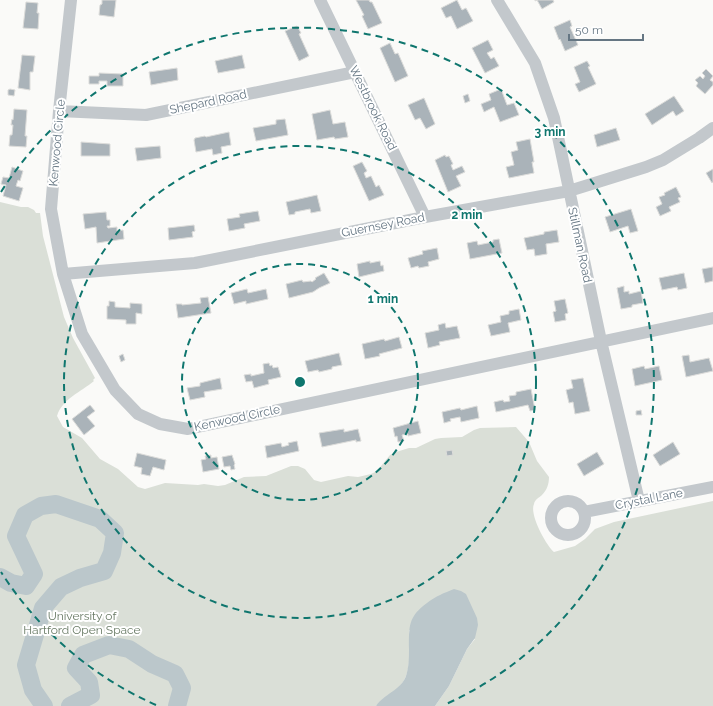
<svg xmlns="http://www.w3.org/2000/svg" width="713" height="706" font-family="Raleway,sans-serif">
  <rect width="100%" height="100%" fill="#fafaf8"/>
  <path fill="#dadfd7" d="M0,202L21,207H28L34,210L36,213H40L43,236L64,317L73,338L95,378L93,380L94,381C81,392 62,399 57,416L63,427L82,438L100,459L118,469L138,487L145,489L165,483L198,485L204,484L218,486L225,485L244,477L266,476L291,466H298L305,469L314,480L321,482L348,476L358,477L371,474L377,471L390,455L396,452L409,448H416L435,439L441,438L462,437L474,430L480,428L516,427L529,442L537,461L549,477C549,484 547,490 542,495C539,498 535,499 534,504C529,514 546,545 554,552L575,546L585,539L595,529L614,522L713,501V706H435L449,686L467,649L475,639L409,630C409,648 413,675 398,688C391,695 382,698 376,706H0Z"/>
  <path fill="#bbc7cb" d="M454,589L461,591L466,594L477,618L478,625L475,638L467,649L449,686L435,706H376C384,694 401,690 406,676C409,667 409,657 409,649C409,626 408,617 427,603C436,596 444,593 454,589Z"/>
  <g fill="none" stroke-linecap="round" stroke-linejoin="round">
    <path stroke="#bbc7cb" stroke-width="18" d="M0,577L11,583L26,586L34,574L16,536L25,515L41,506L56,504L100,519L115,533L112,553L104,571L80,578L61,587L43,608L26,665L33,690L44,706
      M70,706L91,695L89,682L76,668L83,655L109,645L129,649L152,664L175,674L182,688L177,706"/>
  </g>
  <path fill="#aab3b9" stroke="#dcdcda" d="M102,0H116L114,17L99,15L100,5L102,4Z
    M356,0H369L370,2H372L382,23L368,29L362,16L364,15Z
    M457,0L462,10L466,8L473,21L457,29L451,16L446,18L441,8Z
    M535,0H553L554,2L542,9L537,0L535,1Z
    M26,2L38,3L37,13H39L38,29L23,28Z
    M570,20L572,26L570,27L578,45L565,51L560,39L559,40L554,27Z
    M297,26L301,33L299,34L309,56L299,61L285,31Z
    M488,40L493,50L487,53L491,59L494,57L499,66L485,73L472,48Z
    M390,43L395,54L398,53L408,76L395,82L380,48Z
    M22,55L35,56L33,72H30V90L18,88Z
    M242,55L245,68L218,73L215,61Z
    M587,61L590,66L588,67L596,84L579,92L575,84L580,82L574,67Z
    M177,68L178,80L151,85L149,72Z
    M706,69L713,76L710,80L713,82V85L705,94L696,86L698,83L695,80L700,76L703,79L705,76L702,73Z
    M99,73L123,74V86H107V81H99V84H89V76H99Z
    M10,89L15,90L14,96L8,95V90Z
    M501,89L507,105L514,103L519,115L500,122L494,107L484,112L481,104L491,100L489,94Z
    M468,94L470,101L465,103L463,96Z
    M674,96L684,111L676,116L673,111L652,125L645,114Z
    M424,98L435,124L426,129L420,118L415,120L408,105Z
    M14,109L27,110L25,136H27L26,147L9,146L10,135H12L13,125H11L12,119L13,120Z
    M330,110L333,124L345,122L348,137L335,139L334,137L317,140L312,114Z
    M285,119L288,135L256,141L253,128L276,124V120Z
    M616,128L620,140L597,147L594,135Z
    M229,132L231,145L221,147L222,153L213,155L212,149L196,152L194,140L195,138L205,136L206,137Z
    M530,139L534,162H532L534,173L509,178L506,167L514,165L511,152L518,150L516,142Z
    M81,142L110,144V156H81Z
    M160,146L161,158L137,161L135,148Z
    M445,155L446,157L449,156L453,164L451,165L453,170L462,166L465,172L456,176L461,186L448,192L435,160Z
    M362,162L367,171L364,173L366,178L371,176L376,187L379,185L384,195L369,201L353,166Z
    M12,167L23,171L20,181L18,180L16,186L23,188L19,201L3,196L6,185L1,184L3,177L9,178Z
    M713,169V182L712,183L706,173Z
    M676,187L681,197L678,198L680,202L669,207L671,211L660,216L656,207L662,204L659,197L665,195L664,193Z
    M317,195L321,211L311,213L310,209L295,212V214L289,215L286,202Z
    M631,209L638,231L630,233L628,226L610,232L605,217Z
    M258,211L260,221L244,224L245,228L229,231L227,219L240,217L239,214Z
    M106,212L107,220H110V226H107L108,228L117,227V231L123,230L124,239L97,243L96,227L85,229L83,214Z
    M194,225L195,231L192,232L193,237L169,240L168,228Z
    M557,230L559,242L546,244L547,254L535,256L534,249L527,250L524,238L544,234V232Z
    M499,239L502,253L470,259L467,243L477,241L478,245L493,242V240Z
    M437,248L439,259L428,262L429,266L419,268L418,266L411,268L408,258L423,254L422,251Z
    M370,261V263L380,261L381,266L383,265L384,271L359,277L357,264Z
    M713,267V281L705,283L702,269Z
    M324,273L330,283L319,288L313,292L289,298L286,284L302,280L303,282L311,281L312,282L316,279L315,278Z
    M684,273L687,288L678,290L677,287L662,290L659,278Z
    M624,286V292L629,291V294L641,291L643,303L632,305V307L621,309L617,288Z
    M247,289L248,293L266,289L268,299L246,304V301L234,304L231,293Z
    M208,297L211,313L178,318L176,304H182V305L201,303L200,298Z
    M565,299L568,313L565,314L566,320L555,322L553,312L556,311L554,301Z
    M109,301L115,302V307L130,308V303L142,304V314L136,313V324H126V320L107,319V306H109Z
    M519,309L521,320L508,323L510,332L491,336L488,325L501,322L500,316L509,314V311Z
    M445,323L446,328L457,326L460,338L439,342L440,345L428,348L425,333L439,330L438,325Z
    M399,337L402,348L379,354L380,356L365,359L362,344L384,339L385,341Z
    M339,353L342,365L332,367V369L319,372L318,370L308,372L305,361Z
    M123,354L125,360L121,362L119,356Z
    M689,355L690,362L709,358L713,371L686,377L682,356Z
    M269,363L270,366L272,365L273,368L278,367L281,377L268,380L269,384L254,388L252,381L246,382L244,375L251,374V376L264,373L263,364Z
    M644,366L645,369L659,366L662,380L635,386L632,369Z
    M220,378L222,389L204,392L205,397L190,400L187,388L200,386V383Z
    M583,378L590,411L575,414L573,402L569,403L566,390L573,388L571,380Z
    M531,389L535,410L530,411L528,405L496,412L494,402L503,400L504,402L510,401L509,396L516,395V392Z
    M90,405L95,411L87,417L95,426L84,435L72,419Z
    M477,406L479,418L461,422L460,417L450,419L451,421L444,423L442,412L460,408L461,410Z
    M641,410L642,415H636V411Z
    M418,421L421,433L408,436V434L402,435L404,441L398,442L397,436L395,437L393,428Z
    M344,429V432L358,429L361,441L356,442V440L322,447L319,433Z
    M297,441L299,451L267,458L265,446L281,443L282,447L289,445L288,443Z
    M673,442L680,454L660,466L653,455Z
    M452,450L453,455L447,456L446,451Z
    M597,452L604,464L584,476L577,464Z
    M137,453L166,460L164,470L153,467L150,476L141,474L142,468L134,466Z
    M211,455V458L217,457L219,469L203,472L201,460L206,459L205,456Z
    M232,455L235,464L234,465L235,469L231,470L230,466L224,467L222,457Z"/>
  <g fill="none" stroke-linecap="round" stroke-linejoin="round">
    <path stroke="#c3c8cc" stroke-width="12" d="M71,0L59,111L51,209L63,274L82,334L115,390L138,414L160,424L188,429L713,318
      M320,0L425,217
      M497,0L535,63L554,118L601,341L639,501
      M59,111L146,115L355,72
      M63,274L195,263L425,217L569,191L646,167L663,160L699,138L713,128
      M551 518a17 17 0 1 1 34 0a17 17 0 1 1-34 0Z
      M584,512L713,487"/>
  </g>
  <g fill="none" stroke="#0f766e" stroke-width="2" stroke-dasharray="7 5">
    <circle cx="300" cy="382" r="118"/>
    <circle cx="300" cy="382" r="236"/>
    <path d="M156 705A354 354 0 0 1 1 572M1 192A354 354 0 1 1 444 705"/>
  </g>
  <g text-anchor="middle" stroke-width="4" stroke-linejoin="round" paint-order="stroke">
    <g font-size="12" fill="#657683" stroke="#fff">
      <text transform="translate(208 102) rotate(-12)" y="4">Shepard Road</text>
      <text transform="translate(373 108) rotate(64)" y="4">Westbrook Road</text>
      <text transform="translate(57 143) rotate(-85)" y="4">Kenwood Circle</text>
      <text transform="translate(383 225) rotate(-11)" y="4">Guernsey Road</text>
      <text transform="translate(580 245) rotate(78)" y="4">Stillman Road</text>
      <text transform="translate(237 418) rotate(-12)" y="4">Kenwood Circle</text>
      <text transform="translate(649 499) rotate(-11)" y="4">Crystal Lane</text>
    </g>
    <g font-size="12" fill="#687a64" stroke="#fff">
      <text x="82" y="620">University of<tspan x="82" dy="14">Hartford Open Space</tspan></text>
    </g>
  </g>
  <circle cx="300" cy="382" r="6" fill="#0f766e" stroke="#fff" stroke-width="2"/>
  <g font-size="12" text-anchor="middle" font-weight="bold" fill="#0f766e" stroke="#fff" stroke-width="4" stroke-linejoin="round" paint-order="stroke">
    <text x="550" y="136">3 min</text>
    <text x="467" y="219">2 min</text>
    <text x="383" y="303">1 min</text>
  </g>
  <path d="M569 34v6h74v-6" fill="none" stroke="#657683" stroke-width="2"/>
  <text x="575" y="34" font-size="12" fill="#657683" stroke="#ffffff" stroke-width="3" paint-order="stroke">50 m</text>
</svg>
